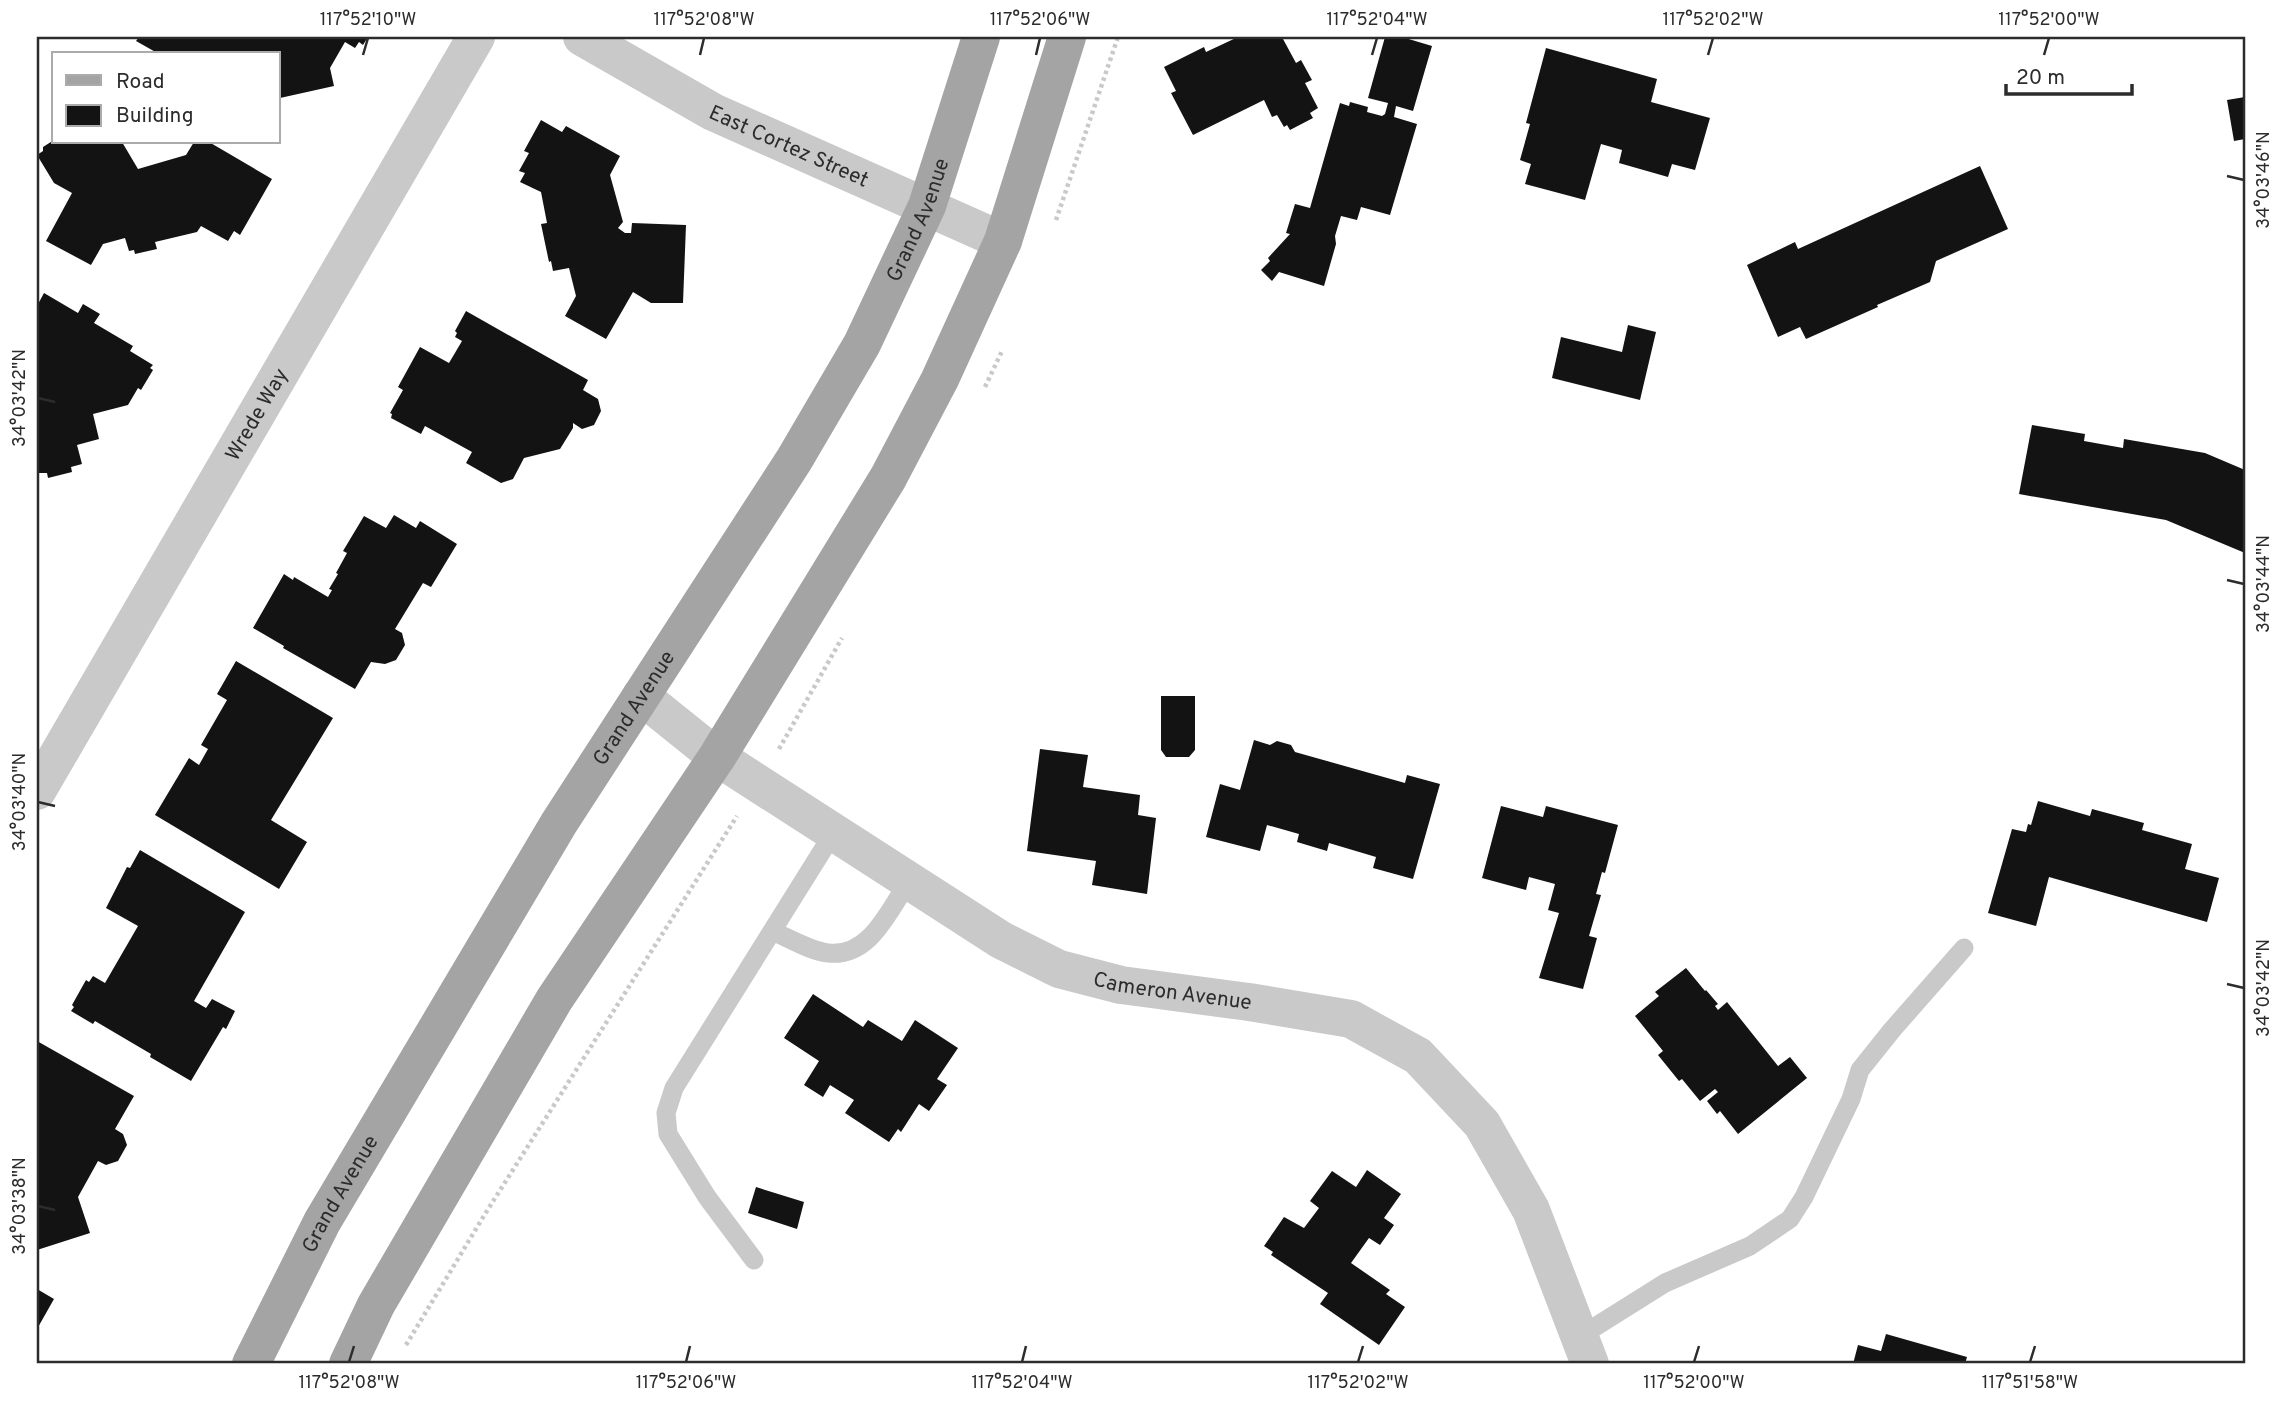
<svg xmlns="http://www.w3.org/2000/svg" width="2282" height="1401" font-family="Overpass,sans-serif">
  <rect width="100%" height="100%" fill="#fff"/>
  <path fill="#131313" d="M139,37H368L363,45L359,42L355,48L345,42L330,68L334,86L280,98L278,93V54H159L136,41Z
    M1238,37H1287L1283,39L1296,63L1301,60L1312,80L1305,83L1318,108L1310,113L1313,118L1290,130L1287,125L1284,127L1277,115L1272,117L1264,100L1193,135L1171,93L1176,91L1164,67L1204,47L1206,52Z
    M1385,37H1402L1432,46L1413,111L1396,106L1394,117L1417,124L1390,215L1361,207L1357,220L1341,216L1335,236L1336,244L1324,286L1279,272L1272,281L1261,270L1270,261L1268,258L1290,234L1286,233L1295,204L1310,208L1340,103L1349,106L1350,102L1368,107L1367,112L1382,116L1385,114L1388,103L1368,98Z
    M1546,48L1657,79L1651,102L1710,118L1695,170L1672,164L1668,177L1619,163L1622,150L1601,144L1585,200L1525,184L1531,164L1520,160L1530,124L1526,123Z
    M2245,97V139L2234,141L2227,100Z
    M541,120L562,132L566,126L620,156L610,175L623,222L618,228L625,233H631L632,223L686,225L683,303H651L633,292L606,339L565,316L576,296L569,268L553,271L551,261L549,262L541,224L547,223L541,192L520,182L525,173L519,171L529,153L524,151Z
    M54,140L122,142L138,169L186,155L194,142H209L272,179L240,235L234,231L228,241L201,226L197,232L155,242L157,249L135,254L134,250L129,251L125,238L103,244L91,265L46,241L72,193L54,183L37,155L43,151V147Z
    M1980,166L2008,229L1936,261L1930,282L1877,305L1878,307L1806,339L1800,327L1778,337L1747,265L1795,242L1798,249Z
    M44,293L78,313L83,304L100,314L94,323L133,346L130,351L153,365L150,368L153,370L141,390L138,388L128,405L93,414L99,439L77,445L82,464L71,467L72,472L48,478L47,473H37V306Z
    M466,311L588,380L583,390L598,399L601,411L594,425L582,429L573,423V428L560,449L524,458L513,479L501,483L466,463L472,452L425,426L421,434L391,418L392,414L390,413L403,390L398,387L420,347L449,363L462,341L455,337L457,333L455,331Z
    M1628,325L1656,332L1640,400L1552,378L1561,337L1622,352Z
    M2032,425L2085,434L2084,441L2123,448L2124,439L2205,453L2245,470V553L2166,520L2019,494Z
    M394,515L416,528L420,521L457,544L431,587L423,583L395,629L402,633L405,645L396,660L385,664L371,662L355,689L283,648L284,646L253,628L284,574L293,580L294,577L328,597L332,590L329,589L338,574L336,573L347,553L343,551L364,516L386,528Z
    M236,661L333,718L271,820L307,842L279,889L155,815L189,758L199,765L208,749L201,745L227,700L217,694Z
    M1161,696H1195V750L1189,757H1166L1161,750Z
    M1254,740L1270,745L1277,741L1291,745L1295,752L1405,783L1407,775L1440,784L1413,879L1373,868L1376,857L1329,843L1327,851L1297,842L1299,834L1267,825L1260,851L1206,837L1220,784L1240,790Z
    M1040,749L1088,755L1083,787L1140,795L1138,815L1156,818L1147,894L1092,885L1096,861L1027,851Z
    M2038,801L2090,816L2092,809L2144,823L2142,830L2192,844L2185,869L2219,878L2207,922L2049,877L2036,926L1988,913L2012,829L2026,832L2028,824L2031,825Z
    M1501,806L1543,817L1546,806L1618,825L1605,873L1602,872L1596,894L1601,895L1589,936L1597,938L1583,989L1539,978L1559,913L1548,910L1555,884L1529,877L1526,890L1482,878Z
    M140,850L245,912L194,1001L206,1008L212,999L235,1011L226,1029L223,1027L191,1081L150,1057L151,1054L95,1021L93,1024L71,1011L74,1007L72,1005L86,980L89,982L93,976L105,983L138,926L106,908L127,867L130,868Z
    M1686,968L1705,991L1706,990L1718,1004L1715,1006L1718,1010L1727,1002L1778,1066L1790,1057L1807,1078L1738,1134L1720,1111L1717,1114L1707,1101L1718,1092L1715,1089L1700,1101L1682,1079L1679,1081L1658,1055L1663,1051L1635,1016L1659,996L1655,992Z
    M813,994L863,1027L868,1020L902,1041L915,1020L958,1048L937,1079L947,1085L929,1111L919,1104L901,1132L898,1129L889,1142L845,1113L854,1100L830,1085L823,1097L804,1085L819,1061L784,1038Z
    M37,1041L134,1096L115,1129L123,1134L127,1145L118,1161L106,1165L98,1161L78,1197L90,1233L37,1250V1121L39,1117L37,1115Z
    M1367,1170L1401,1194L1384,1218L1394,1225L1380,1245L1369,1238L1351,1263L1390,1290L1386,1294L1405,1307L1379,1345L1320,1304L1328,1293L1271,1255L1273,1252L1264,1246L1284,1217L1304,1228L1319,1208L1310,1201L1332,1171L1356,1187Z
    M756,1187L804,1202L797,1229L748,1213Z
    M37,1289L54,1299L37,1329Z
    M1886,1334L1967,1357L1965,1364H1853L1858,1345L1881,1351Z"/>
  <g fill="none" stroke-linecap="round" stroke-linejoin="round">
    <path stroke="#c9c9c9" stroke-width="4.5" stroke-dasharray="3.5 3.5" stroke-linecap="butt" d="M1056,220L1118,37
      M985,387L1002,351
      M779,749L842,638
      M406,1345L485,1214L737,816"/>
    <path stroke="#c9c9c9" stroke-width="19" d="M772,931C789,938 810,951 828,953C870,958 889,910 909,881
      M754,1260L707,1197L668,1134L666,1113L674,1088L834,832
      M1579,1337L1665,1283L1750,1246L1790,1219L1804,1197L1851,1099L1860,1070L1892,1030L1964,948"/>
    <g stroke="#c9c9c9" stroke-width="38">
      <path id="s1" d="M641,696L717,757L1001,940L1059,969L1121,985L1249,1002L1351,1019L1418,1056L1482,1124L1531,1210L1590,1364"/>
      <path id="s2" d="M37,791L476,37"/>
    </g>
    <path stroke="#c9c9c9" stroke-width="38" id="s3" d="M582,37L713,112L1003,241"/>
    <g stroke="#a4a4a4" stroke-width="38">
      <path id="s4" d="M251,1364L322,1222L559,823L794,460L862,344L927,206L981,37"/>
      <path d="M348,1364L376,1305L554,1000L717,757L888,478L940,379L1003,241L1067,37"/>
    </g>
  </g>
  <path fill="none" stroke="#2c2c2c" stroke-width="2.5" d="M363,55L368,38M700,55L704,38M1036,55L1040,38M1372,55L1377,38M1708,55L1713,38M2044,55L2049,38M2227,176L2244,180M38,398L55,402M2227,580L2244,584M38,802L55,806M2227,984L2244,988M38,1206L55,1210M349,1362L354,1346M686,1362L690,1346M1022,1362L1026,1346M1358,1362L1363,1346M1694,1362L1699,1346M2030,1362L2035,1346"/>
  <g text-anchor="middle" stroke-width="7" stroke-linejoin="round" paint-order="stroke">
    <g font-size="21" fill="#2c2c2c" stroke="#fff">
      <text dy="7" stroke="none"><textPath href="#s3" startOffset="234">East Cortez Street</textPath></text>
      <text dy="7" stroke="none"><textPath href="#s4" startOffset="1326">Grand Avenue</textPath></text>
      <text dy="7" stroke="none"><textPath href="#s2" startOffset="436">Wrede Way</textPath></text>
      <text dy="7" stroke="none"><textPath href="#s4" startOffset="760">Grand Avenue</textPath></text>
      <text dy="7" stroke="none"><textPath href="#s1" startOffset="616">Cameron Avenue</textPath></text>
      <text dy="7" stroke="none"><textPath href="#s4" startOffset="192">Grand Avenue</textPath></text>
    </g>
  </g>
  <rect width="2282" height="1401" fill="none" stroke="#ffffff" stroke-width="77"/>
  <rect x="52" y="52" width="228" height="91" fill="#ffffff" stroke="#ababab" stroke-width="2"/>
  <rect x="66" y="75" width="35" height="10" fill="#a4a4a4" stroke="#ababab" stroke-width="2"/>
  <text x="116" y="88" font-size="21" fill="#2c2c2c">Road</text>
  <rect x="66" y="105" width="35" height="21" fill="#131313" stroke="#ababab" stroke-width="2"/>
  <text x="116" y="122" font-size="21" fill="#2c2c2c">Building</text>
  <path d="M2006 84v10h126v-10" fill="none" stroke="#2c2c2c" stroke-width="3.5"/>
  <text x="2016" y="84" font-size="21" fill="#2c2c2c" stroke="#ffffff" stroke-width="5" paint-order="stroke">20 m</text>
  <rect x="38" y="38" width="2206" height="1324" fill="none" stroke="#2c2c2c" stroke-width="2.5"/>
  <g font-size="18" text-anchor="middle" fill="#2c2c2c">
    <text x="368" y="25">117°52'10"W</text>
    <text x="704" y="25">117°52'08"W</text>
    <text x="1040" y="25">117°52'06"W</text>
    <text x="1377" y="25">117°52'04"W</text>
    <text x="1713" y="25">117°52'02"W</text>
    <text x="2049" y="25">117°52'00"W</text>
    <text transform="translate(2263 180) rotate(-90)" y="6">34°03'46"N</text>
    <text transform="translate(19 398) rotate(-90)" y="6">34°03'42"N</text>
    <text transform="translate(2263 584) rotate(-90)" y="6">34°03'44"N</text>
    <text transform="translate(19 802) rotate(-90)" y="6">34°03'40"N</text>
    <text transform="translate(2263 988) rotate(-90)" y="6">34°03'42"N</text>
    <text transform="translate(19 1206) rotate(-90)" y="6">34°03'38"N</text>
    <text x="349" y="1388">117°52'08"W</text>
    <text x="686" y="1388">117°52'06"W</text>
    <text x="1022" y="1388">117°52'04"W</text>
    <text x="1358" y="1388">117°52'02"W</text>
    <text x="1694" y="1388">117°52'00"W</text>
    <text x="2030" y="1388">117°51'58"W</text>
  </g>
</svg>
